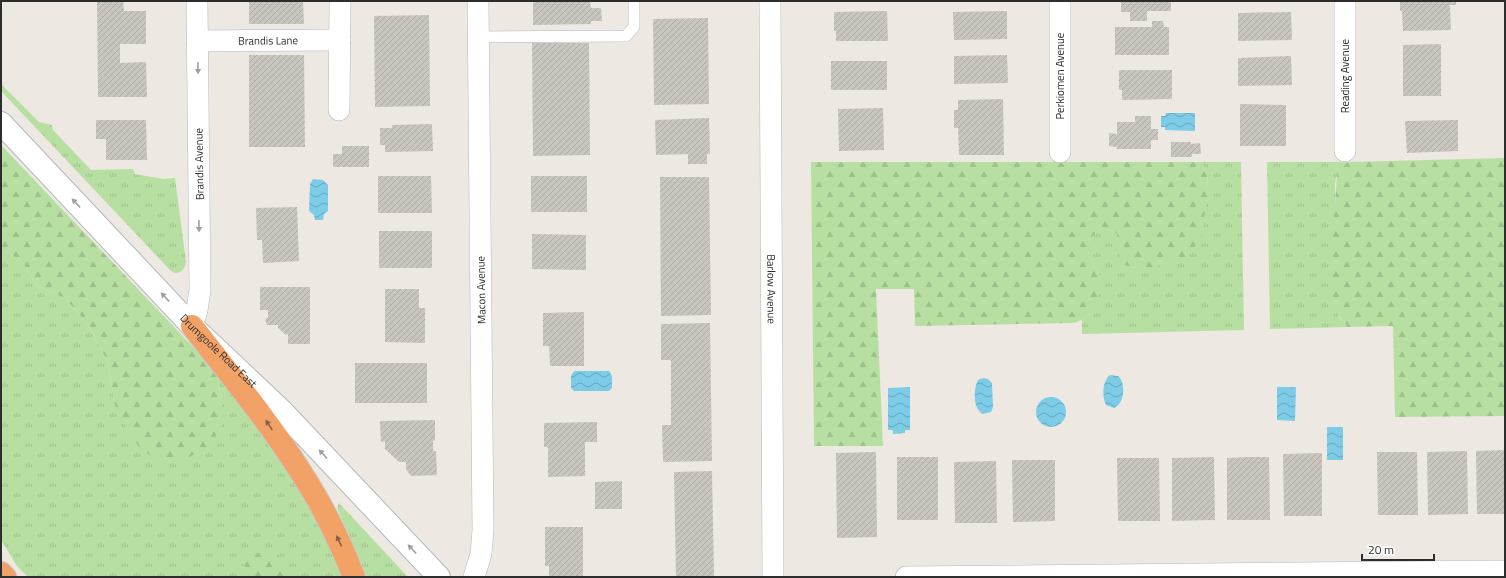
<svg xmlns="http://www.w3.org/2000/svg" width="1506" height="578" font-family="'Titillium Web',sans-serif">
  <defs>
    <pattern id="grass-tufts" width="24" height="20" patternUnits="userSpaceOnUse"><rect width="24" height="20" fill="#b8dfa2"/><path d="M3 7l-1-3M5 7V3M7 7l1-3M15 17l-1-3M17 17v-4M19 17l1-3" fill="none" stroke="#9ec08c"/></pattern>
    <pattern id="forest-firs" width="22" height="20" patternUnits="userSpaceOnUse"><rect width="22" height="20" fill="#b8dfa2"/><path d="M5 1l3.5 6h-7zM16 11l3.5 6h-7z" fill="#9ec08c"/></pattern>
    <pattern id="water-waves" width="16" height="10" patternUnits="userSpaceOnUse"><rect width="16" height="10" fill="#7dcce7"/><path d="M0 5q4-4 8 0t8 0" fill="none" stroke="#67a6bc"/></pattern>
    <pattern id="building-hatch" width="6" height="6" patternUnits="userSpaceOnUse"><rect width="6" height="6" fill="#c9c6bf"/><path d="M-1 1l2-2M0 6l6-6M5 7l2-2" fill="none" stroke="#adaaa4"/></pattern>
  </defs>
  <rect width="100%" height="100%" fill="#ede8e1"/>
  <path fill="url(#grass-tufts)" d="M1,84L39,122L52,125L53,130L91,170L133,169L135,174L163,179L175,178L186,262C185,268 182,273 175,273L171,271L1,91Z
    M1201,162H1241L1244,330L1082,334V320L1092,313L1101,278L1090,259L1087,246C1094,232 1102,223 1117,234L1123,265L1137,268H1154L1208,189L1207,175Z
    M1267,162H1349C1337,169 1337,173 1335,185L1338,316L1348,327L1270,329Z
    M1,249L21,260L38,287L65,298L86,322L108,362L115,405L222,400L216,371L304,489L346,577H28L17,566L1,540Z
    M339,503L408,577H367L337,508Z"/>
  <path fill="url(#forest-firs)" d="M1,145L216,371L222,400L223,424L210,445L186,459L165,462L144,452L131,437L115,405L108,362L86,322L65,298L38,287L21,260L1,249Z
    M1505,158V416L1395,417L1393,326L1348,327C1335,313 1334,306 1330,288L1337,173L1340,167L1349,162Z
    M811,162H1201L1207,175L1208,189L1201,239L1187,256L1154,268H1137L1123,265L1119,256L1117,234C1102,223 1094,232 1087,246L1090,259L1101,278L1098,305L1092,313L1082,320L1074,323L915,326L914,289H876L883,446H814Z
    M264,551L277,555L288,577H240C241,562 250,556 264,551Z"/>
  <path fill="url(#water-waves)" d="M1166,113H1195V131L1165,130V127H1161V116H1165Z
    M313,179L323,180L328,185V211L324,214L323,220H315L314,215L309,211L310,184Z
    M574,371H609L612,376V388L609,391H574L571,388V376Z
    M1110,375L1118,376C1126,382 1125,404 1114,408L1106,405C1102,397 1102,381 1110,375Z
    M983,378L988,379L992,383L993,407L991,412L983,414C973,410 973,389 978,380Z
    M910,387V430H905V433L893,434V430H888V388Z
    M1277,387H1296L1295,421L1277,420Z
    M1036 412a15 15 0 1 1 30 0a15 15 0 1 1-30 0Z
    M1327,427H1343V460H1327Z"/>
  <path fill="url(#building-hatch)" d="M97,1H123L124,11H146V44H120V63L146,62L147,97H98Z
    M249,1H303L304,24H249Z
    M533,1H590L591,8H601L602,21H591V24L533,25Z
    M1121,1H1171V11H1147V21H1130V12H1121Z
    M1400,1H1456V5H1450L1451,30L1403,31L1402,11H1400Z
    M887,11L888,41H836V31H834V12Z
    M1007,11V39L954,40L953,12Z
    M1291,12L1292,40L1238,41V13Z
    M429,15L430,106L375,107L374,16Z
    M708,18L709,104L654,105L653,19Z
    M1152,21H1163L1164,27H1169V55H1115V27H1152Z
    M532,43H589L590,155L533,156Z
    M1441,44V96H1403V45Z
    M249,55H304L305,147H249Z
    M1007,55L1008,83L954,84V56Z
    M1291,56L1292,85L1238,86V58Z
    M831,61H887V90H831Z
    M1119,70H1172V99L1122,100V90H1119Z
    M1003,99L1004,155H959L958,128H954V110H958V100Z
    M1240,104L1286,105V146H1240Z
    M883,108L884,150L839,151L838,109Z
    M1135,116H1151V129H1158V140H1151V149H1117V147L1109,146V133L1117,134V122H1135Z
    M709,118L710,154H707V164H688V154L656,155L655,120Z
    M96,120H146L147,160H106V139H96Z
    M1458,120V151L1407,153L1405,121Z
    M432,124L433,151L385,152V145H380V128H392V125Z
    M1171,142H1191V144L1200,143L1201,154H1192V157H1171Z
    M342,146H369V167H333V154H342Z
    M378,176H431L432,213H378Z
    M531,176H587V212H531Z
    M660,177H709L711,315L661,316Z
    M297,207L299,261L263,263L262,240H257L256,208Z
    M379,231H432V268H379Z
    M532,234L586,235V270L532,269Z
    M260,287H310V344H288V334L286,335L278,328V325H267L265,320L268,317V310H260Z
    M385,289H419V308H425V343L385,342Z
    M584,312V366H550L549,346H543V313Z
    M710,323L712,461L663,462L662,425H671V360H661V324Z
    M355,363H427V403H355Z
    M435,420V440L433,441V451H436L437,475L411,476L406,469V462H399L385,449V441L381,442L380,421Z
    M597,422V442H585V476L548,477V447H544V423Z
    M1505,450V514H1477L1476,451Z
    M1467,451L1468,514L1428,515L1427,452Z
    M876,452L877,537L837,538L836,453Z
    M1377,452H1417L1418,515H1378Z
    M1322,453V516H1284L1283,454Z
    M897,457H938V520H897Z
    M1214,457L1215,520L1172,521V458Z
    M1248,457H1269L1270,520H1227V458Z
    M1117,458H1159L1160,521H1118Z
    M1012,460H1055V521L1013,522Z
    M996,461L997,523H955L954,462Z
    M712,471L714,577H676L674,472Z
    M622,481V509H595V482Z
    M545,527H583V577H549V566H545Z"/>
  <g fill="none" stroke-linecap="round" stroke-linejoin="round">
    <g stroke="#b4b7bf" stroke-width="12">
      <path id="lane" d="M478,37L626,36L634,27V1"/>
    </g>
    <g stroke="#b4b7bf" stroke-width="22">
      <g id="street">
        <path id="s1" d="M770,1L773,577"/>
        <path d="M1060,1V152"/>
        <path d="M1345,1V151"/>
        <path id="s2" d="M197,41L340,40"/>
        <path d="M339,110L340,1"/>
        <path d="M192,326L197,310L200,290L197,1"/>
        <path d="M474,577L481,554L483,530L478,1"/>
        <path d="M906,577L1505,571"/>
      </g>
    </g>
    <g stroke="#b4b7bf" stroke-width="24">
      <g id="secondary">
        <path id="s3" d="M1,123L192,326L282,411L439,577"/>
      </g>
    </g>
    <g stroke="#c8c8c8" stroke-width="24">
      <path id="highway" d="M192,326C232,377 273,427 307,482C326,512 341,544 354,577
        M1,573L5,577"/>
    </g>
    <use href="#lane" stroke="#fff" stroke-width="11"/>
    <use href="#street" stroke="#fff" stroke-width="21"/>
    <use href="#secondary" stroke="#fff" stroke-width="22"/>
    <use href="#highway" stroke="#f3a267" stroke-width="22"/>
  </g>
  <defs><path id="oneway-solid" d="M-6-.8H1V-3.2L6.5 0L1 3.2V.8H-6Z"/></defs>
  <g fill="#a0a0a0">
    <use href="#oneway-solid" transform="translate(198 68) rotate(89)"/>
    <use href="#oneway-solid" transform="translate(76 203) rotate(-133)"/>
    <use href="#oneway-solid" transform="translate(199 226) rotate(89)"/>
    <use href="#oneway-solid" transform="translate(165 297) rotate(-133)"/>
    <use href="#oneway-solid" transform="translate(323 454) rotate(-133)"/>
    <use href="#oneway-solid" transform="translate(412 549) rotate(-133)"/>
  </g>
  <g fill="#866247">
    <use href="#oneway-solid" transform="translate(269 425) rotate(-124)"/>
    <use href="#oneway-solid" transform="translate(339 541) rotate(-115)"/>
  </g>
  <g text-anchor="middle" stroke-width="3" stroke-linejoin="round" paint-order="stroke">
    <g font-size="11" fill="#2d2d2d" stroke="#fff">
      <text dy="4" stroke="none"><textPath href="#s2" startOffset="71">Brandis Lane</textPath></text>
      <text transform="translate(1060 76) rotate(-90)" y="4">Perkiomen Avenue</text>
      <text transform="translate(1345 76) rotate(-90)" y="4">Reading Avenue</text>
      <text transform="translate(199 164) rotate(-91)" y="4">Brandis Avenue</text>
      <text dy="4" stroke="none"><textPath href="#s1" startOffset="288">Barlow Avenue</textPath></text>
      <text transform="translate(481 290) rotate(-91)" y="4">Macon Avenue</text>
      <text dy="4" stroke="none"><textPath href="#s3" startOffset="315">Drumgoole Road East</textPath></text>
    </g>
  </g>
  <rect width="1506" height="578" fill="none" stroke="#2d2d2d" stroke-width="4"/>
  <path d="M1362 554v6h72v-6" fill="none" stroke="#2d2d2d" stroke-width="2"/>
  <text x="1368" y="554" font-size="12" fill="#2d2d2d" stroke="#ffffff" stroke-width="3" paint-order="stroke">20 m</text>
</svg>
